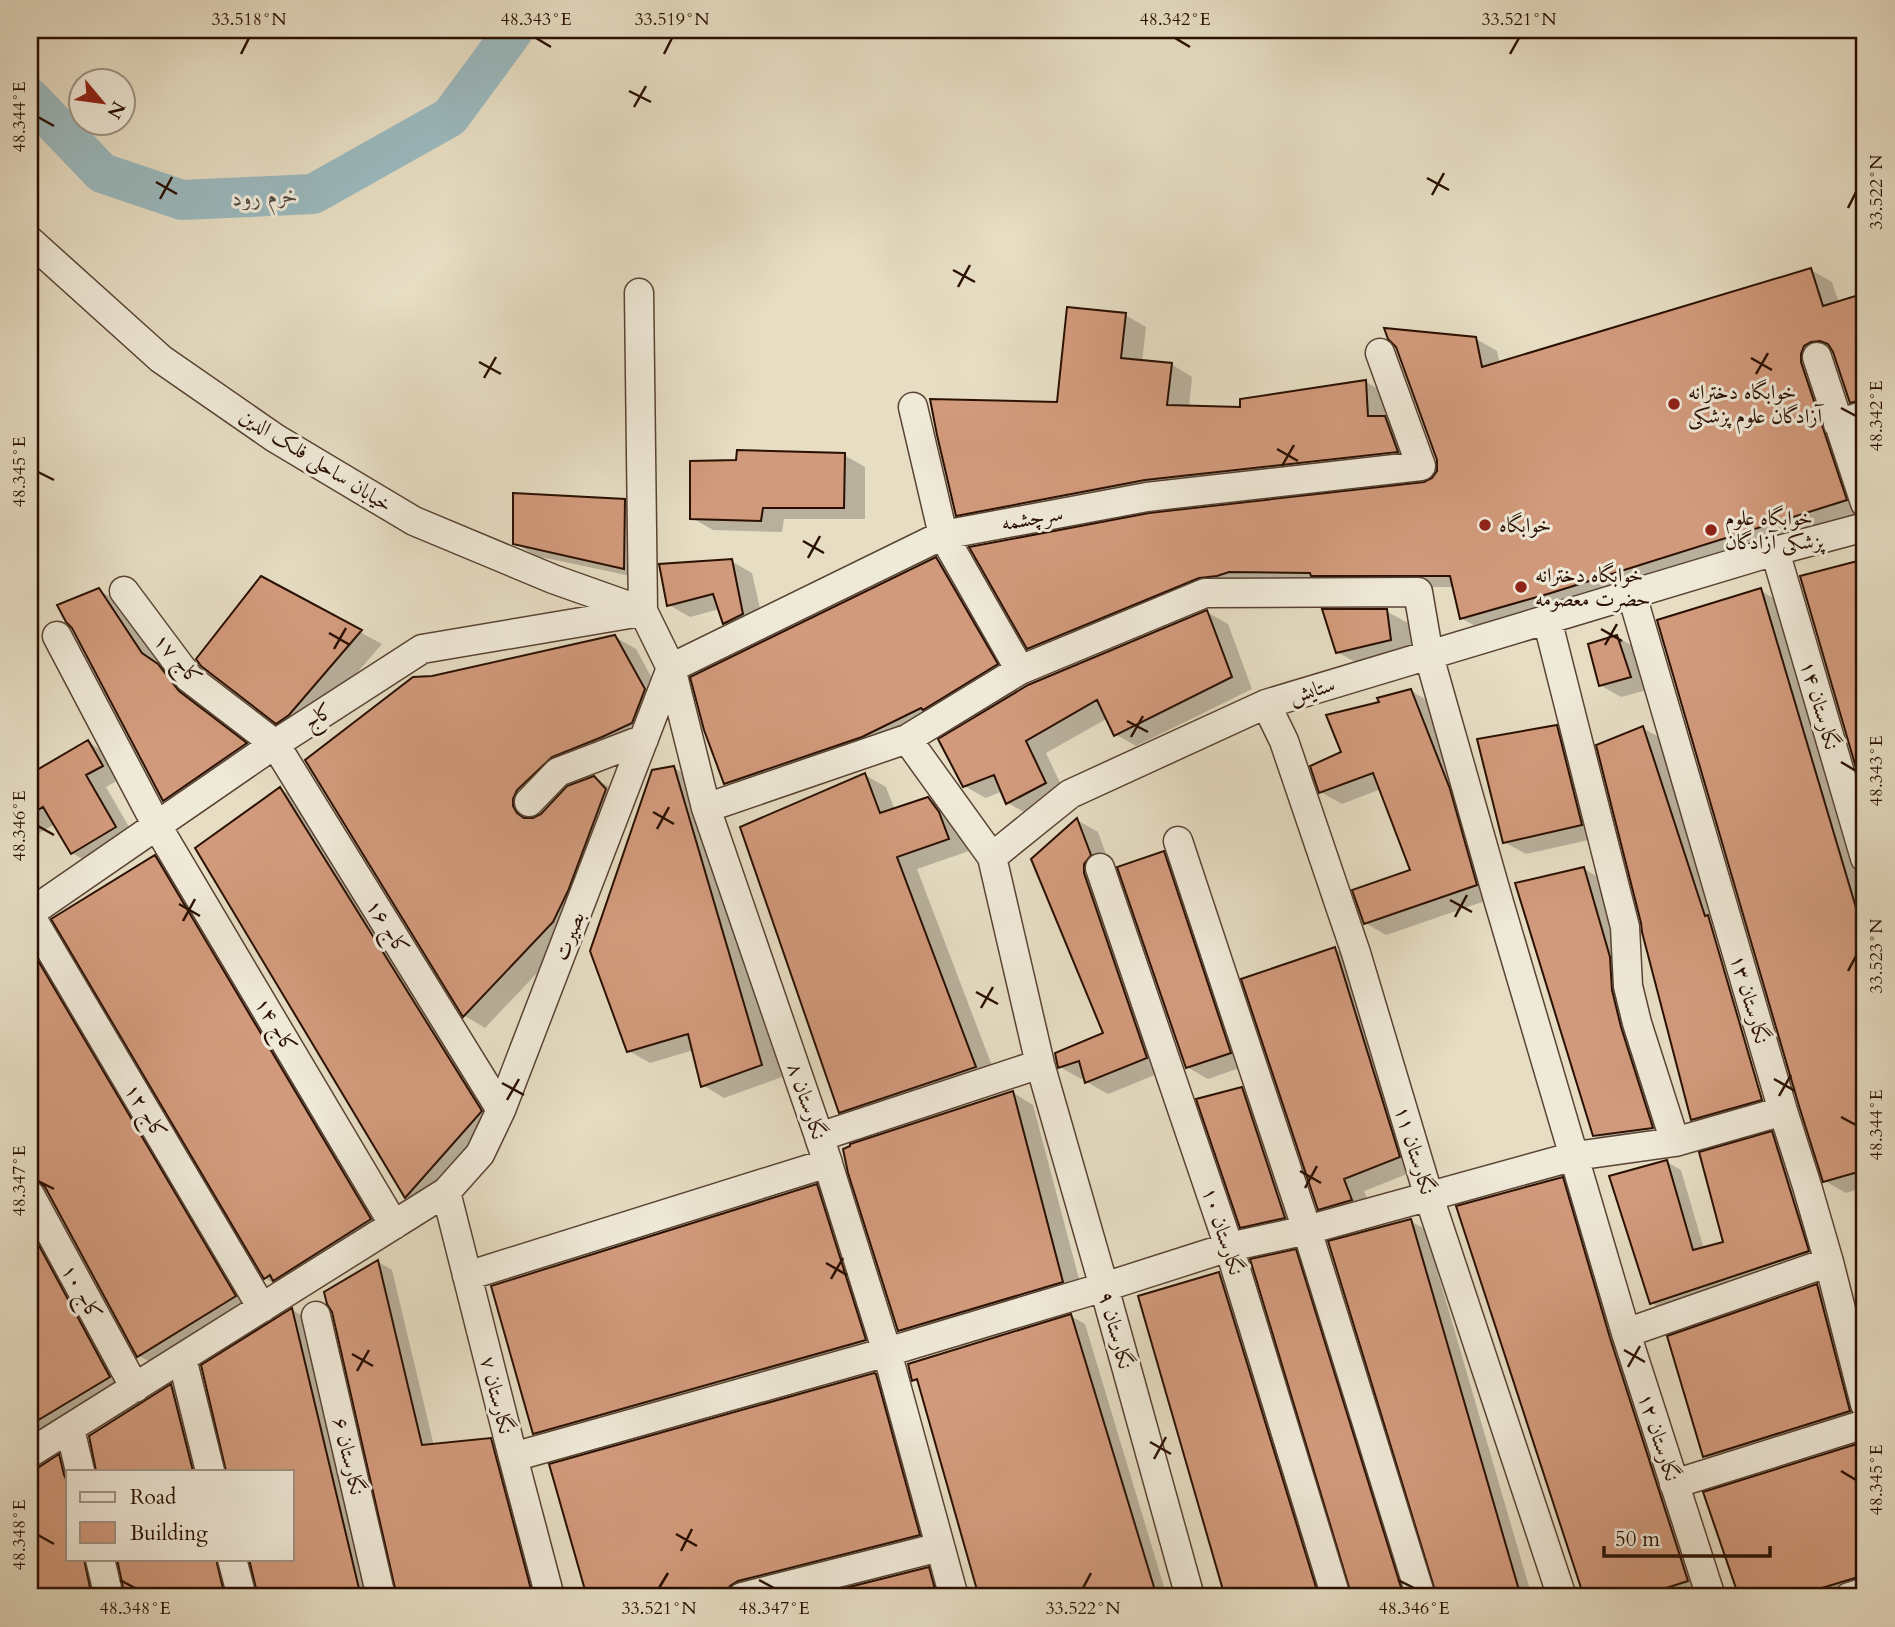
<svg xmlns="http://www.w3.org/2000/svg" width="1895" height="1627" font-family="Cardo,Amiri,serif">
  <rect width="100%" height="100%" fill="#e6ddc3"/>
  <filter id="stains"><feTurbulence type="fractalNoise" baseFrequency=".00286" numOctaves="4"/><feColorMatrix values="0 0 0 0 .2 0 0 0 0 .09 0 0 0 0 .02 0 0 0 .5 -.17"/></filter>
  <radialGradient id="worn" r=".72"><stop offset=".6" stop-color="#630" stop-opacity="0"/><stop offset="1" stop-color="#630" stop-opacity=".3"/></radialGradient>
  <path fill="#0003" fill-rule="evenodd" d="M1811,270L1832,282L1839,303L1865,294V410L1851,401L1835,352L1825,358L1865,513L1482,630L1461,618L1455,587H1334L1251,583L1050,660L1028,648L1432,480L1439,471L1476,339L1497,351L1500,364Z
    M1125,315L1146,327L1142,362L1171,364L1192,377L1189,408L1242,409L1366,382L1387,394L1388,419L1406,430L1418,463L978,527L957,515L1059,404Z
    M844,455L865,467V519H784L782,532L713,530L692,518Z
    M624,501L646,513L645,579L536,556L515,543Z
    M936,559L957,571L1018,677L747,795L726,783Z
    M1865,560V794L1802,577Z
    M731,561L752,573L764,626L745,635L724,623L720,609L690,617L669,605Z
    M262,579L382,644L310,727L298,735L277,722Z
    M98,590L120,602L163,667L179,679L200,705L266,756L185,812L164,800Z
    M1760,590L1781,603L1865,882V1187L1846,1193L1825,1181Z
    M1386,611L1408,623L1412,651L1359,664L1337,652Z
    M1207,612L1228,624L1252,689L1136,746L1115,734L1108,718L1046,753L1066,795L1029,815L1008,803L1003,791L986,798L964,786L940,740Z
    M615,637L636,649L665,702L653,735L573,768L533,811L534,820L593,778L615,790L574,934L485,1028L465,1016L307,760L433,678Z
    M1617,637L1638,649L1651,689L1621,697L1600,685Z
    M1411,691L1432,703L1497,897L1386,935L1365,923L1412,871L1381,789L1342,804L1321,792L1382,703Z
    M1556,727L1578,739L1602,837L1526,854L1504,842Z
    M1642,728L1659,737L1721,925L1778,1109L1709,1129L1693,1119ZM1707,917H1711L1766,1108L1763,1109Z
    M88,742L109,755L122,778L106,787L136,839L93,865L72,853L55,824L36,835L30,831V776Z
    M674,768L695,780L782,1077L724,1098L703,1085L694,1050L650,1063L629,1051Z
    M865,775L886,787L895,810L928,799L949,811L960,826L969,851L917,869L997,1079L862,1124L840,1112Z
    M280,789L301,801L502,1123L427,1208L406,1196Z
    M1077,820L1098,832L1111,868L1167,1070L1108,1094L1087,1082L1086,1077L1081,1079L1060,1067L1105,1034L1033,859Z
    M1164,853L1185,865L1251,1064L1208,1079L1187,1067Z
    M155,857L176,870L391,1232L286,1290L265,1278Z
    M1584,869L1598,877L1666,1136L1609,1143L1595,1135Z
    M30,938L255,1308L159,1367L138,1355L48,1190L44,1191L129,1389L30,1449Z
    M1334,949L1356,961L1420,1169L1364,1191L1372,1212L1340,1221L1319,1209Z
    M1242,1089L1263,1101L1306,1229L1263,1239L1241,1226Z
    M1012,1092L1033,1105L1083,1294L921,1342L899,1330Z
    M1772,1133L1786,1141L1822,1259L1666,1311L1652,1303L1667,1162L1681,1170L1704,1249L1725,1243Z
    M1562,1179L1576,1187L1704,1597H1587L1458,1207Z
    M817,1186L831,1194L879,1348L549,1441L535,1433Z
    M1410,1221L1425,1229L1532,1597H1439Z
    M1295,1251L1310,1260L1414,1597H1354Z
    M378,1262L392,1270L434,1446L491,1439L505,1448L545,1597H399L334,1312L326,1293Z
    M1219,1274L1233,1282L1329,1597H1227L1140,1297Z
    M1817,1286L1831,1294L1864,1419L1719,1464L1705,1456Z
    M292,1310L306,1318L373,1597H260L251,1559H292V1471H228V1467Z
    M1071,1316L1085,1324L1167,1597H981L920,1384L914,1380Z
    M875,1375L889,1384L933,1543L742,1597H588L551,1465Z
    M171,1386L185,1394L204,1471H98V1468Z
    M1863,1444L1865,1445V1586L1849,1597H1741L1705,1494Z
    M59,1456L73,1464L68,1471V1559H100L103,1597H30V1470L39,1469Z
    M119,1559H232L236,1597H127Z
    M928,1569L942,1577L948,1597H816Z"/>
  <g fill="none" stroke-linecap="round" stroke-linejoin="round">
    <path stroke="#9bb9be" stroke-width="40" d="M30,98L102,173L182,200L313,194L450,117L514,30"/>
  </g>
  <path fill="#d29a7c" stroke="#2a1002" stroke-width="2" d="M1811,268L1823,306L1865,293V399L1850,403L1833,352L1828,344L1820,341L1811,342L1804,346L1801,354V362L1847,500L1551,593L1460,619L1450,576H1311L1310,573L1229,572L1217,576L1199,578L1027,649L969,547L1149,513L1424,482L1432,478L1437,471V460L1396,347L1388,339L1384,328L1476,337L1482,367Z
    M1067,307L1126,313L1121,358L1172,363L1167,405L1240,407V399L1366,380L1368,416H1385L1398,452L1145,480L956,516L937,435L930,399L1057,402Z
    M737,450L845,453L844,508H763L761,521L690,519V461L736,460Z
    M513,493L625,499L624,569L513,544Z
    M936,557L998,664L923,710L921,708L862,737L724,784L704,730L690,677Z
    M732,559L743,614L723,624L713,594L667,606L659,564Z
    M1865,559V795H1864L1800,576Z
    M261,576L362,630L289,715L276,724L201,666L196,659Z
    M99,588L142,653L158,664L179,691L247,743L163,801L72,628L66,622L57,605Z
    M1761,588L1865,938V1170L1823,1182L1799,1106L1657,620Z
    M1322,609H1387L1391,640L1336,653Z
    M1207,610L1232,677L1114,736L1097,700L1026,741L1046,783L1006,804L994,775L963,787L938,739L1028,685Z
    M615,635L645,689L632,723L602,737L552,757L517,790L513,799V806L517,813L524,818H533L541,814L567,786L594,776L606,789L568,891L553,922L463,1017L305,760L413,677L432,676Z
    M1617,635L1631,677L1599,686L1588,644Z
    M1411,689L1450,789L1477,885L1364,924L1352,890L1410,870L1373,773L1319,793L1310,766L1341,752L1326,715L1379,702L1377,698Z
    M1557,725L1582,825L1503,843L1477,739Z
    M1643,726L1705,916L1708,915L1762,1100L1691,1120L1642,932L1641,923L1596,745Z
    M88,740L103,766L86,775L116,827L71,854L43,807L30,815V774Z
    M674,766L762,1065L701,1087L688,1034L627,1052L590,951L652,770Z
    M865,773L880,813L928,797L939,812L949,839L897,857L976,1067L839,1113L740,827Z
    M280,787L482,1111L405,1198L195,848Z
    M1077,818L1091,855L1084,864V873L1147,1058L1085,1083L1079,1061L1058,1068L1055,1053L1103,1033L1031,859Z
    M1164,851L1231,1053L1186,1068L1117,867Z
    M155,855L371,1219L273,1281L270,1275L264,1279L51,919Z
    M1584,867L1610,957L1612,990L1621,1027L1653,1128L1593,1136L1515,883Z
    M30,947L236,1296L137,1357L45,1187L38,1181L30,1178Z
    M1335,947L1400,1157L1344,1179L1352,1200L1318,1210L1241,979Z
    M1242,1087L1285,1218L1240,1228L1196,1099Z
    M1013,1091L1063,1282L898,1331L848,1173L843,1149L850,1146V1144Z
    M1772,1131L1809,1251L1650,1304L1609,1176L1667,1160L1693,1250L1723,1242L1699,1152Z
    M1563,1177L1610,1338L1688,1581L1638,1597H1584L1456,1206Z
    M817,1184L866,1340L533,1434L491,1286Z
    M1411,1219L1521,1597H1437L1328,1241Z
    M30,1229L110,1377L30,1425Z
    M1296,1249L1404,1597H1352L1250,1259Z
    M378,1260L422,1445L491,1438L533,1597H397L332,1312L327,1304L324,1292Z
    M1219,1272L1319,1597H1225L1138,1296Z
    M1817,1284L1850,1411L1703,1457L1667,1336Z
    M292,1308L361,1597H258L249,1559H292V1471H226L201,1365Z
    M1071,1314L1157,1597H979L917,1379L912,1381L908,1364Z
    M874,1373L876,1374L920,1535L738,1581L730,1586L726,1594L714,1597H587L549,1464Z
    M171,1384L193,1471H96L89,1436Z
    M1863,1442L1865,1449V1575L1792,1597H1739L1703,1492Z
    M59,1454L64,1475L68,1483V1559H84L92,1597H30V1470L39,1467Z
    M117,1559H216L225,1597H125Z
    M929,1567L937,1597H809Z"/>
  <g fill="none" stroke-linecap="round" stroke-linejoin="round">
    <g stroke="#594332" stroke-width="31">
      <path id="minor" d="M30,241L161,359L275,438L414,521L553,579L643,611
        M639,293L643,611L671,668L706,808L823,1148L887,1352L954,1597
        M1817,357L1865,503
        M913,407L943,535L1020,670
        M1838,424L1865,415
        M1775,551L1865,858
        M124,591L189,678L275,744L501,1110
        M1632,595L1783,1111L1807,1186L1829,1262L1865,1404
        M1547,619L1625,927L1628,986L1637,1023L1675,1142
        M57,636L157,826L394,1225
        M1266,704L1284,741L1356,953L1429,1197L1562,1597
        M907,739L992,857
        M529,802L558,772L644,739
        M706,808L907,739L1020,670L1205,593L1418,592L1429,656L1498,899L1626,1333L1711,1597
        M1178,841L1307,1230L1421,1597
        M1100,868L1229,1247L1336,1597
        M30,913L275,744L422,649L641,612
        M30,915L262,1308
        M446,1192L513,1457L550,1597
        M30,1195L135,1388
        M467,1276L828,1163L819,1137L1040,1064
        M316,1316L381,1597
        M1626,1333L1829,1262
        M182,1358L210,1471
        M70,1429L80,1471
        M30,1453L446,1192L480,1154L501,1110L671,668L943,535L1147,497L1421,466L1380,353
        M513,1457L887,1352L1104,1287L1229,1247L1307,1230L1575,1156L1675,1142L1783,1111
        M1674,1484L1865,1424
        M100,1559L109,1597
        M232,1559L242,1597
        M742,1597L940,1547
        M1190,1597L1104,1287L1040,1064L992,857L1070,794L1266,704L1775,551L1865,527
        M1849,1597L1865,1592"/>
    </g>
    <use href="#minor" stroke="#efe9d8" stroke-width="28"/>
  </g>
  <path fill="none" stroke="#2a1002" stroke-width="2.5" d="M536,38L551,47M1175,38L1190,47M241,54L249,38M664,54L672,38M1510,54L1519,38M629,91L651,102M634,107L646,86M38,117L54,126M1427,178L1449,190M156,182L177,194M1432,195L1444,173M160,199L172,177M1848,208L1856,192M953,270L975,282M958,287L970,265M1751,358L1772,370M479,362L501,374M1756,374L1768,353M484,378L496,357M1841,408L1856,416M1277,449L1298,461M1282,466L1294,445M38,472L54,480M803,541L824,553M808,558L820,536M1601,629L1622,641M329,633L350,645M1605,645L1617,624M334,649L346,628M1127,721L1148,732M1131,737L1143,716M1841,762L1856,771M653,812L674,824M38,826L54,835M657,829L669,807M1450,900L1472,912M179,904L200,916M1455,917L1467,895M183,921L195,899M1848,971L1856,956M976,992L998,1004M981,1008L993,987M1774,1079L1795,1091M502,1083L524,1095M1779,1096L1791,1075M507,1100L519,1079M1841,1117L1856,1125M1300,1171L1321,1183M38,1181L54,1189M1305,1188L1317,1166M826,1263L847,1275M831,1279L843,1258M1624,1350L1645,1362M352,1354L373,1366M1628,1367L1640,1346M357,1371L369,1350M1150,1442L1171,1454M1154,1459L1166,1437M1841,1471L1856,1480M676,1534L697,1546M38,1535L54,1544M681,1551L692,1529M120,1580L135,1588M759,1580L774,1588M1398,1580L1414,1588M659,1588L668,1573M1083,1588L1091,1573"/>
  <g fill="#8f2418" stroke="#efe9d8" stroke-width="2.5">
    <circle cx="1674" cy="404" r="7"/>
    <circle cx="1485" cy="525" r="7"/>
    <circle cx="1711" cy="530" r="7"/>
    <circle cx="1521" cy="587" r="7"/>
  </g>
  <g text-anchor="middle" stroke-width="6" stroke-linejoin="round" paint-order="stroke">
    <g font-size="21" fill="#2a1002" stroke="#efe9d8" text-anchor="start">
      <text x="1688" y="399">خوابگاه دخترانه<tspan x="1688" dy="24">آزادگان علوم پزشکی</tspan></text>
      <text x="1725" y="525">خوابگاه علوم<tspan x="1725" dy="24">پزشکی آزادگان</tspan></text>
      <text x="1499" y="532">خوابگاه</text>
      <text x="1535" y="582">خوابگاه دخترانه<tspan x="1535" dy="24">حضرت معصومه</tspan></text>
    </g>
    <g font-size="21" fill="#2a1002" stroke="#efe9d8">
      <text transform="translate(316 460) rotate(32)" y="7">خیابان ساحلی فلک الدین</text>
      <text transform="translate(1032 518) rotate(-10)" y="7">سرچشمه</text>
      <text transform="translate(178 659) rotate(49)" y="7">کاج ۱۷</text>
      <text transform="translate(1312 690) rotate(-16)" y="7">ستایش</text>
      <text transform="translate(1820 705) rotate(74)" y="7">نگارستان ۱۴</text>
      <text transform="translate(318 716) rotate(-33)" y="7">کاج</text>
      <text transform="translate(388 927) rotate(58)" y="7">کاج ۱۶</text>
      <text transform="translate(569 936) rotate(-69)" y="7">بصیرت</text>
      <text transform="translate(1750 999) rotate(74)" y="7">نگارستان ۱۳</text>
      <text transform="translate(276 1025) rotate(59)" y="7">کاج ۱۴</text>
      <text transform="translate(807 1101) rotate(71)" y="7">نگارستان ۸</text>
      <text transform="translate(146 1111) rotate(59)" y="7">کاج ۱۲</text>
      <text transform="translate(1415 1150) rotate(73)" y="7">نگارستان ۱۱</text>
      <text transform="translate(1223 1231) rotate(72)" y="7">نگارستان ۱۰</text>
      <text transform="translate(82 1292) rotate(61)" y="7">کاج ۱۰</text>
      <text transform="translate(1116 1330) rotate(75)" y="7">نگارستان ۹</text>
      <text transform="translate(497 1395) rotate(76)" y="7">نگارستان ۷</text>
      <text transform="translate(1659 1437) rotate(72)" y="7">نگارستان ۱۲</text>
      <text transform="translate(349 1456) rotate(77)" y="7">نگارستان ۶</text>
    </g>
    <g font-size="23" font-style="italic" fill="#524b44" stroke="#efe9d8">
      <text transform="translate(265 196) rotate(-3)" y="8">خرم رود</text>
    </g>
  </g>
  <rect width="1895" height="1627" fill="none" stroke="#e6ddc3" stroke-width="77"/>
  <rect x="66" y="1470" width="228" height="91" fill="#efe9d8" stroke="#a09282" stroke-width="2"/>
  <rect x="80" y="1492" width="35" height="10" fill="#efe9d8" stroke="#a09282" stroke-width="2"/>
  <text x="130" y="1504" font-size="21" fill="#2a1002">Road</text>
  <rect x="80" y="1522" width="35" height="21" fill="#d29a7c" stroke="#a09282" stroke-width="2"/>
  <text x="130" y="1540" font-size="21" fill="#2a1002">Building</text>
  <g transform="translate(102 102) rotate(119)"><circle r="33" fill="#efe9d8" stroke="#a09282" stroke-width="2"/>
  <path d="M0-5L12 26L0 18L-12 26Z" fill="#8f2418"/>
  <text y="-10" font-size="19" font-weight="bold" text-anchor="middle" fill="#2a1002">N</text>
  </g>
  <path d="M1604 1546v10h166v-10" fill="none" stroke="#2a1002" stroke-width="3.5"/>
  <text x="1615" y="1546" font-size="21" fill="#2a1002" stroke="#efe9d8" stroke-width="5" paint-order="stroke">50 m</text>
  <rect x="38" y="38" width="1818" height="1550" fill="none" stroke="#2a1002" stroke-width="2.5"/>
  <g font-size="18" text-anchor="middle" fill="#2a1002">
    <text x="249" y="25">33.518°N</text>
    <text x="536" y="25">48.343°E</text>
    <text x="672" y="25">33.519°N</text>
    <text x="1175" y="25">48.342°E</text>
    <text x="1519" y="25">33.521°N</text>
    <text transform="translate(19 117) rotate(-90)" y="6">48.344°E</text>
    <text transform="translate(1876 192) rotate(-90)" y="6">33.522°N</text>
    <text transform="translate(1876 416) rotate(-90)" y="6">48.342°E</text>
    <text transform="translate(19 472) rotate(-90)" y="6">48.345°E</text>
    <text transform="translate(1876 771) rotate(-90)" y="6">48.343°E</text>
    <text transform="translate(19 826) rotate(-90)" y="6">48.346°E</text>
    <text transform="translate(1876 956) rotate(-90)" y="6">33.523°N</text>
    <text transform="translate(1876 1125) rotate(-90)" y="6">48.344°E</text>
    <text transform="translate(19 1181) rotate(-90)" y="6">48.347°E</text>
    <text transform="translate(1876 1480) rotate(-90)" y="6">48.345°E</text>
    <text transform="translate(19 1535) rotate(-90)" y="6">48.348°E</text>
    <text x="135" y="1614">48.348°E</text>
    <text x="659" y="1614">33.521°N</text>
    <text x="774" y="1614">48.347°E</text>
    <text x="1083" y="1614">33.522°N</text>
    <text x="1414" y="1614">48.346°E</text>
  </g>
  <rect width="100%" height="100%" filter="url(#stains)"/>
  <rect width="100%" height="100%" fill="url(#worn)"/>
</svg>
